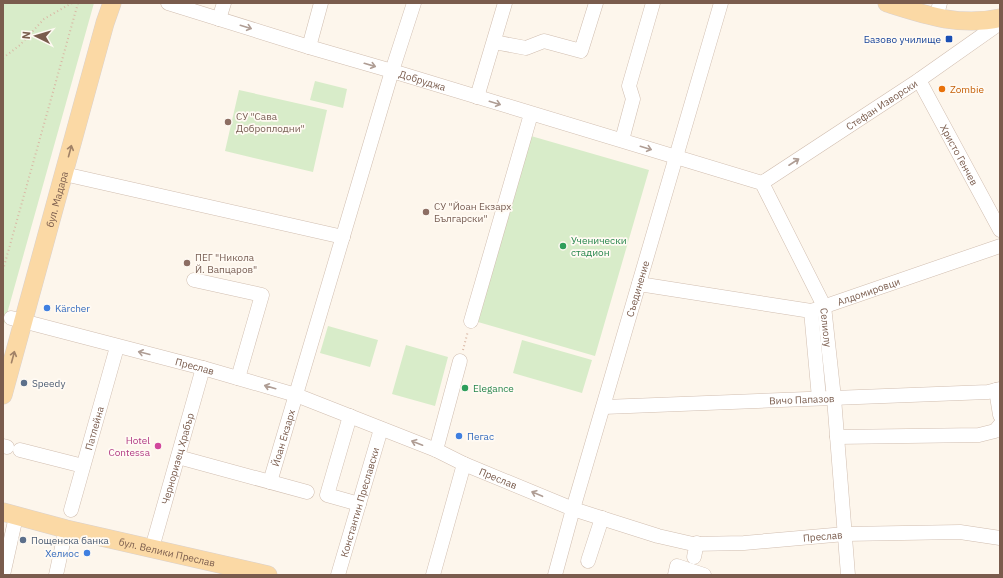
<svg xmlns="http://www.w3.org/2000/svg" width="1003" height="578" font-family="'IBM Plex Sans',sans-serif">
  <rect width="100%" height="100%" fill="#fdf6ec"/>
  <path fill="#d8ecc9" d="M3,3H94L3,328Z
    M315,81L347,89L343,108L310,100Z
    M239,90L327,110L313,172L225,151Z
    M531,136L649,170L595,356L478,322Z
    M328,326L378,340L370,367L320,353Z
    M522,340L592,360L582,393L513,373Z
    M406,345L448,357L435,406L392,394Z"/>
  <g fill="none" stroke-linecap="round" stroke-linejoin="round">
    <g stroke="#d1beb0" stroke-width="15">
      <g id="minor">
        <path id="s1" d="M168,3L309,47L392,71L762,183L824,306L834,398L848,575"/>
        <path d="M936,18L940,3"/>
        <path d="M219,19L224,3"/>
        <path d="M494,42L526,48L544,41L581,51L596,3"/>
        <path d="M309,47L321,3"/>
        <path id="s2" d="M919,80L1000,230"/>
        <path d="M477,97L505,3"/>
        <path d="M622,140L633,99L629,86L653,3"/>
        <path d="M64,174L343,237"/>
        <path id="s3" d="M762,183L919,80L1000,23"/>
        <path d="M194,280L262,295L238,378"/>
        <path id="s4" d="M639,284L811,311L1000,246"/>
        <path d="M811,311L819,398"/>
        <path id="s5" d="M11,318L203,368L296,395L436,450L464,464L573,509L658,536L693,544L744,543L845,534L960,532L1000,538"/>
        <path d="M471,321L531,114"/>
        <path d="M996,390L1000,415"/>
        <path id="s6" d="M604,407L988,392L1000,389"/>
        <path d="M350,416L327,495L359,504"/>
        <path d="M837,437L979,435L995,431L1000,425"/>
        <path d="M3,446L7,447"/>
        <path d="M20,450L83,466"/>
        <path d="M436,450L460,361"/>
        <path d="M178,457L307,492"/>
        <path id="s7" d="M270,482L392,71L414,3"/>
        <path id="s8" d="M71,510L117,347"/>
        <path id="s9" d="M152,548L203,368"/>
        <path d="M694,557L697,543"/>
        <path d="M588,561L602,518"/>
        <path d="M3,575L15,521"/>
        <path d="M56,575L66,529"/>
        <path id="s10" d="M338,575L381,429"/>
        <path d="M433,575L464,464"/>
        <path id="s11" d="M555,575L573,509L721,3"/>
        <path d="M675,575L677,566L704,575"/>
      </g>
    </g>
    <g stroke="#dad1cd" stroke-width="19">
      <g id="major">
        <path d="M887,3C925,15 960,27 1000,18"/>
        <path id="s12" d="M3,395L105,23L112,3"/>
        <path id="s13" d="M3,512L66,529L268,575"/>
      </g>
    </g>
    <path stroke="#d9b8a5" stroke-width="2" stroke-dasharray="1 3" stroke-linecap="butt" d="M3,58L20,45L44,19L72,3
      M3,270L78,3
      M463,350L468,331"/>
    <use href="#minor" stroke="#fff" stroke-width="14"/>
    <use href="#major" stroke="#fbd9a5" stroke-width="18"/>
  </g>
  <defs><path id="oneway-shaft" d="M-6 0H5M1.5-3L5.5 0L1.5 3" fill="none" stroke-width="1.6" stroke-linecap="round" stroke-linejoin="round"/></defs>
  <g stroke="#af9d94">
    <use href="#oneway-shaft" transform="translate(246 27) rotate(17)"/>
    <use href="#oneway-shaft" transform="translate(370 65) rotate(16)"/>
    <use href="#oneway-shaft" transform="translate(495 103) rotate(17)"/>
    <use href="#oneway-shaft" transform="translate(646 148) rotate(17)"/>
    <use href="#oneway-shaft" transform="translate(794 162) rotate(-33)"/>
    <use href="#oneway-shaft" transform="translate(144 353) rotate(-166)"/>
    <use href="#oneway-shaft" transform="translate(270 387) rotate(-164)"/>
    <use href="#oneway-shaft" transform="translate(417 443) rotate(-159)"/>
    <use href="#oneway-shaft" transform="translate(537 494) rotate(-157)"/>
  </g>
  <g stroke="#a18267">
    <use href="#oneway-shaft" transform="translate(70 151) rotate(-75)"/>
    <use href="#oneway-shaft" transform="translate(13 357) rotate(-75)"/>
  </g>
  <rect fill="#1a4fb4" stroke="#fffaf3" stroke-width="1.5" x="945" y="35" width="8" height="8" rx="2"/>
  <circle fill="#e8710a" stroke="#fffaf3" stroke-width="1.5" cx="942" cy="89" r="4"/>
  <g fill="#8d6e63" stroke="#fffaf3" stroke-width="1.5">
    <circle cx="228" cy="122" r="4"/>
    <circle cx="426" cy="212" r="4"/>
    <circle cx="187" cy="263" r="4"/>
  </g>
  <g fill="#2e9e5b" stroke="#fffaf3" stroke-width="1.5">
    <circle cx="563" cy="246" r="4"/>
    <circle cx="465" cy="388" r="4"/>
  </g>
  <g fill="#3f7fe0" stroke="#fffaf3" stroke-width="1.5">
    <circle cx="47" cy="308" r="4"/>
    <circle cx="459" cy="436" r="4"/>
    <circle cx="87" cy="553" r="4"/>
  </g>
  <g fill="#5c6f8a" stroke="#fffaf3" stroke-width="1.5">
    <circle cx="24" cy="383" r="4"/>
    <circle cx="23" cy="540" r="4"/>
  </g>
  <circle fill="#d1479c" stroke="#fffaf3" stroke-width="1.5" cx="158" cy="446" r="4"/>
  <g text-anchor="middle" stroke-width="3.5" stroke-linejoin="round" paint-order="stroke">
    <g font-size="10" fill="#164399" stroke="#fffaf3" text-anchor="end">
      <text x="941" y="43">Базово училище</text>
    </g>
    <g font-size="10" fill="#7a5c4d" stroke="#fffaf3">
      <text dy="4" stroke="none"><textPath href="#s1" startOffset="266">Добруджа</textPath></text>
      <text dy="4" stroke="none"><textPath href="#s3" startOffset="143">Стефан Изворски</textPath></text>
      <text dy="4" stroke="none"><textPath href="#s2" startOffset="85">Христо Генчев</textPath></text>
      <text dy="4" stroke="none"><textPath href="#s12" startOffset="203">бул. Мадара</textPath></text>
      <text dy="4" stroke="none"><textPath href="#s11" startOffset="298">Съединение</textPath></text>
      <text dy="4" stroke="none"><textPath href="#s4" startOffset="235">Алдомировци</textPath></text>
      <text dy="4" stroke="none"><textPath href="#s1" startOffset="780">Селиолу</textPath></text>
      <text dy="4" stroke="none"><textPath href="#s5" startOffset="190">Преслав</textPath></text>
      <text dy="4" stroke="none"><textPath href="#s6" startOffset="198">Вичо Папазов</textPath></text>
      <text dy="4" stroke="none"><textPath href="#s8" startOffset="85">Патлейна</textPath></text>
      <text dy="4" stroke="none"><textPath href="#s7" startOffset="46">Йоан Екзарх</textPath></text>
      <text dy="4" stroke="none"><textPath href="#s9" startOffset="93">Черноризец Храбър</textPath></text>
      <text dy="4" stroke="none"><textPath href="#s5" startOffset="514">Преслав</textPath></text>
      <text dy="4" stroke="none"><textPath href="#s10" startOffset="76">Константин Преславски</textPath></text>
      <text dy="4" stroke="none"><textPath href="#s5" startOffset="850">Преслав</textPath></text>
      <text dy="4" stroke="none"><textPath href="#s13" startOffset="169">бул. Велики Преслав</textPath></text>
    </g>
    <g font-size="10" fill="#c56008" stroke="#fffaf3" text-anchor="start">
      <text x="950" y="93">Zombie</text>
    </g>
    <g font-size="10" fill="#785e54" stroke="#fffaf3" text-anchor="start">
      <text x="236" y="120">СУ "Сава<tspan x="236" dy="12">Доброплодни"</tspan></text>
      <text x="434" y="210">СУ "Йоан Екзарх<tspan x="434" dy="12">Български"</tspan></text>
      <text x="195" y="261">ПЕГ "Никола<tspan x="195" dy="12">Й. Вапцаров"</tspan></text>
    </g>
    <g font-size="10" fill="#27864d" stroke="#fffaf3" text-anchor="start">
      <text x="571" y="244">Ученически<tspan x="571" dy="12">стадион</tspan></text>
      <text x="473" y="392">Elegance</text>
    </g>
    <g font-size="10" fill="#366cbe" stroke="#fffaf3" text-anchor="start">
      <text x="55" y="312">Kärcher</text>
      <text x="467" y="440">Пегас</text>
      <text x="79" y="557" text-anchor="end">Хелиос</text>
    </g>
    <g font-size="10" fill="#4e5e75" stroke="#fffaf3" text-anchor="start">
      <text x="32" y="387">Speedy</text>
      <text x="31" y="544">Пощенска банка</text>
    </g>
    <g font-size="10" fill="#b23c85" stroke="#fffaf3" text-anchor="end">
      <text x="150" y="444">Hotel<tspan x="150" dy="12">Contessa</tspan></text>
    </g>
  </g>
  <rect width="1003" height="578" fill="none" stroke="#7a5c4d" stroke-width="8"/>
  <g transform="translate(36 36) rotate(275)" stroke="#fffaf3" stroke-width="3" paint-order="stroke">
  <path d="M0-3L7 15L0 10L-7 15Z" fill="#7a5c4d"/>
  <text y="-6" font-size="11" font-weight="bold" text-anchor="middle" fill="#7a5c4d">N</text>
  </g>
</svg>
